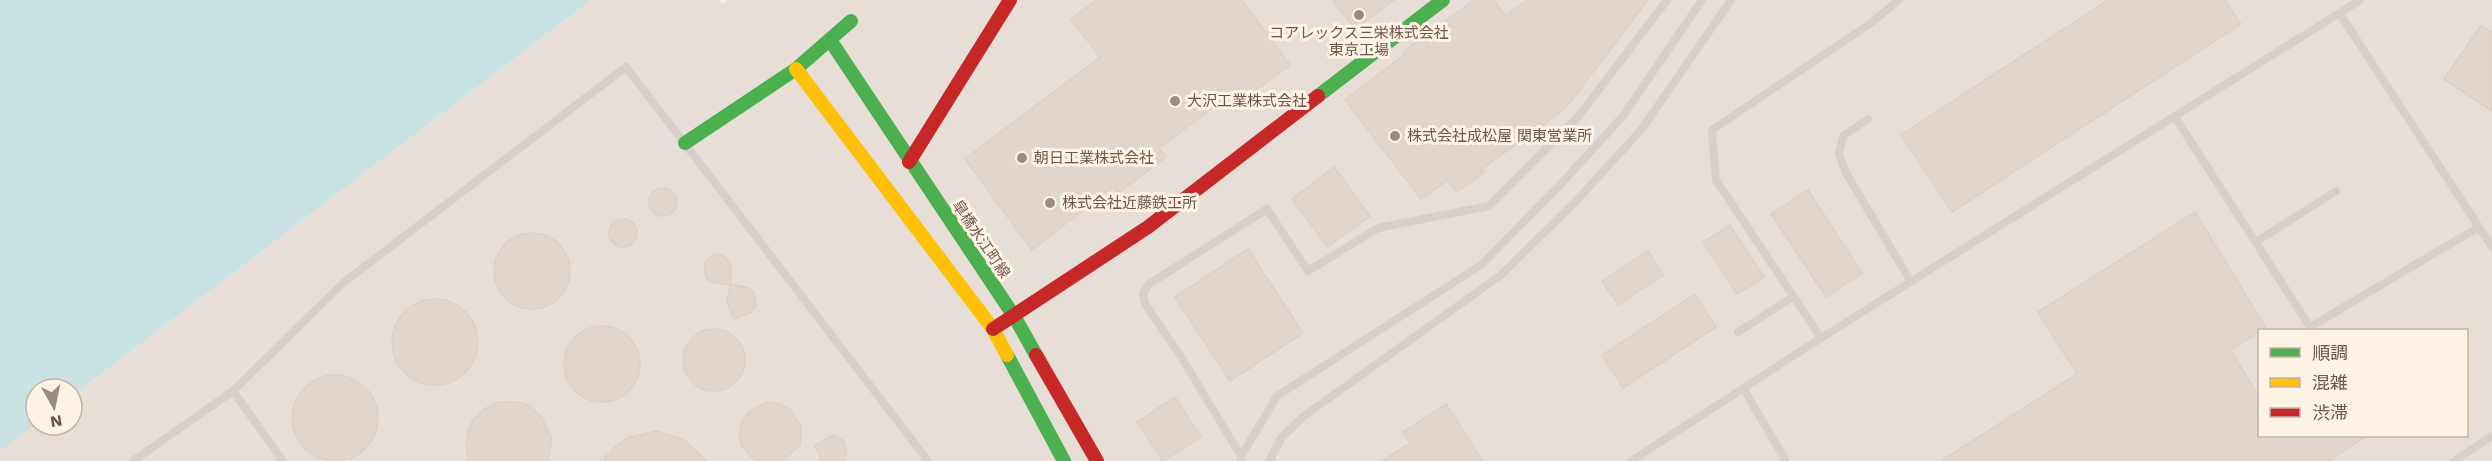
<svg xmlns="http://www.w3.org/2000/svg" width="2492" height="461" font-family="'Work Sans','Noto Sans JP',sans-serif">
  <rect width="100%" height="100%" fill="#f4eee6"/>
  <path fill="#e6ded7" fill-rule="evenodd" d="M591,0H719L723,4L728,0H2492V461H0V451L36,424L72,425V396ZM2260,330H2466V436H2260Z"/>
  <path fill="#c9e2e3" d="M0,0H591L72,396V389H36V424L0,451Z"/>
  <path fill="#e0d6ce" stroke="#dcd1c9" stroke-width="1.5" d="M1097,0H1242L1290,65L1245,98L1238,89L1159,148L1166,157L1118,193L1113,187L1032,250L965,159L1100,57L1071,19Z
    M1333,0H1394L1355,29Z
    M1474,0H1493L1506,16L1527,0H1648L1565,109L1482,169L1484,172L1457,192L1448,180L1421,199L1345,100L1405,54L1404,51Z
    M2108,0H2225L2241,24L1952,212L1901,135Z
    M2481,25L2492,32V111L2444,79Z
    M1334,167L1370,216L1328,247L1292,199Z
    M649 202a14 14 0 1 1 28 0a14 14 0 1 1-28 0Z
    M1808,190L1862,273L1826,297L1771,214Z
    M2195,212L2266,328L2230,350L2259,396V435H2368L2329,461H1941L2077,374L2038,312Z
    M609 233a14 14 0 1 1 28 0a14 14 0 1 1-28 0Z
    M1730,225L1764,277L1737,294L1703,242Z
    M494 271a38 38 0 1 1 76 0a38 38 0 1 1-76 0Z
    M1248,249L1303,333L1230,381L1175,297Z
    M1648,251L1663,275L1618,305L1602,281Z
    M718,254L724,256L731,264V284L749,288L754,292L756,305L750,313L734,319L727,303L730,285L711,282L706,278L704,264L711,256Z
    M1695,294L1716,327L1623,388L1602,355Z
    M392 342a43 43 0 1 1 86 0a43 43 0 1 1-86 0Z
    M564 364a38 38 0 1 1 76 0a38 38 0 1 1-76 0Z
    M683 360a31 31 0 1 1 62 0a31 31 0 1 1-62 0Z
    M292 418a43 43 0 1 1 86 0a43 43 0 1 1-86 0Z
    M1175,397L1201,437L1163,461L1137,422Z
    M499,402H516L528,405L541,416L552,439L548,461H469L466,447L468,432L473,420L484,409Z
    M768,402L780,404L791,410L801,427L800,445L782,461H759L750,456L742,446L739,434L742,420L749,411Z
    M1446,404L1483,461H1382L1410,443L1403,432Z
    M656,431L683,439L707,461H602L615,447L627,438Z
    M833,435L844,441L847,454L842,461H822L815,445Z"/>
  <g fill="none" stroke-linecap="round" stroke-linejoin="round">
    <path stroke="#d7cfcc" stroke-width="8" d="M2340,14L2492,247
      M2175,117L2310,327L2479,227
      M1868,119L1843,136L1839,154L1846,173L1911,282
      M2256,242L2336,191
      M1738,332L1793,297
      M1821,338L1716,180L1712,130L1871,23L1899,0
      M1743,388L1786,461
      M233,391L283,461
      M1241,456L1180,355L1145,304L1143,293L1149,284L1267,209L1308,271L1378,228L1489,206L1578,117L1667,0
      M1240,458L1277,396L1481,265L1560,185L1623,116L1702,0
      M133,461L233,391L343,283L626,67L928,461
      M1269,461L1282,437L1304,416L1501,275L1577,200L1641,130L1731,0
      M1631,461L1821,338L2360,0
      M2454,461L2492,436"/>
    <path stroke="#4caf50" stroke-width="14" d="M830,40L1014,316L1036,355
      M1318,96L1443,0
      M685,143L796,69L851,21
      M1007,355L1064,461"/>
    <path stroke="#ffc107" stroke-width="14" d="M796,69L993,329L1007,355"/>
    <path stroke="#c62828" stroke-width="14" d="M909,162L1010,0
      M993,329L1148,227L1318,96
      M1036,355L1097,461"/>
  </g>
  <g fill="#9e8b80" stroke="#fef3e5" stroke-width="2">
    <circle cx="1359" cy="15" r="6"/>
    <circle cx="1175" cy="101" r="6"/>
    <circle cx="1395" cy="136" r="6"/>
    <circle cx="1022" cy="158" r="6"/>
    <circle cx="1050" cy="203" r="6"/>
  </g>
  <g text-anchor="middle" stroke-width="6" stroke-linejoin="round" paint-order="stroke">
    <g font-size="15" fill="#6f5549" stroke="#fef3e5" text-anchor="start">
      <text x="1359" y="38" text-anchor="middle">コアレックス三栄株式会社<tspan x="1359" dy="17">東京工場</tspan></text>
      <text x="1187" y="106">大沢工業株式会社</text>
      <text x="1407" y="141">株式会社成松屋 関東営業所</text>
      <text x="1034" y="163">朝日工業株式会社</text>
      <text x="1062" y="208">株式会社近藤鉄工所</text>
    </g>
    <g font-size="15" fill="#6f5549" stroke="#fef3e5">
      <text transform="translate(981 239) rotate(56)" y="5">皐橋水江町線</text>
    </g>
  </g>
  <rect x="2258" y="329" width="210" height="108" fill="#fef3e5" stroke="#c5b4a7" stroke-width="1.5"/>
  <rect x="2270" y="348" width="30" height="9" fill="#4caf50" stroke="#c5b4a7" stroke-width="1.5"/>
  <text x="2312" y="359" font-size="18" fill="#6f5549">順調</text>
  <rect x="2270" y="378" width="30" height="9" fill="#ffc107" stroke="#c5b4a7" stroke-width="1.5"/>
  <text x="2312" y="389" font-size="18" fill="#6f5549">混雑</text>
  <rect x="2270" y="408" width="30" height="9" fill="#c62828" stroke="#c5b4a7" stroke-width="1.5"/>
  <text x="2312" y="419" font-size="18" fill="#6f5549">渋滞</text>
  <g transform="translate(54 407) rotate(171)"><circle r="28" fill="#fef3e5" stroke="#c5b4a7" stroke-width="1.5"/>
  <path d="M0-4.5L10 22L0 15L-10 22Z" fill="#9e8b80"/>
  <text y="-9" font-size="16" font-weight="bold" text-anchor="middle" fill="#6f5549">N</text>
  </g>
</svg>
